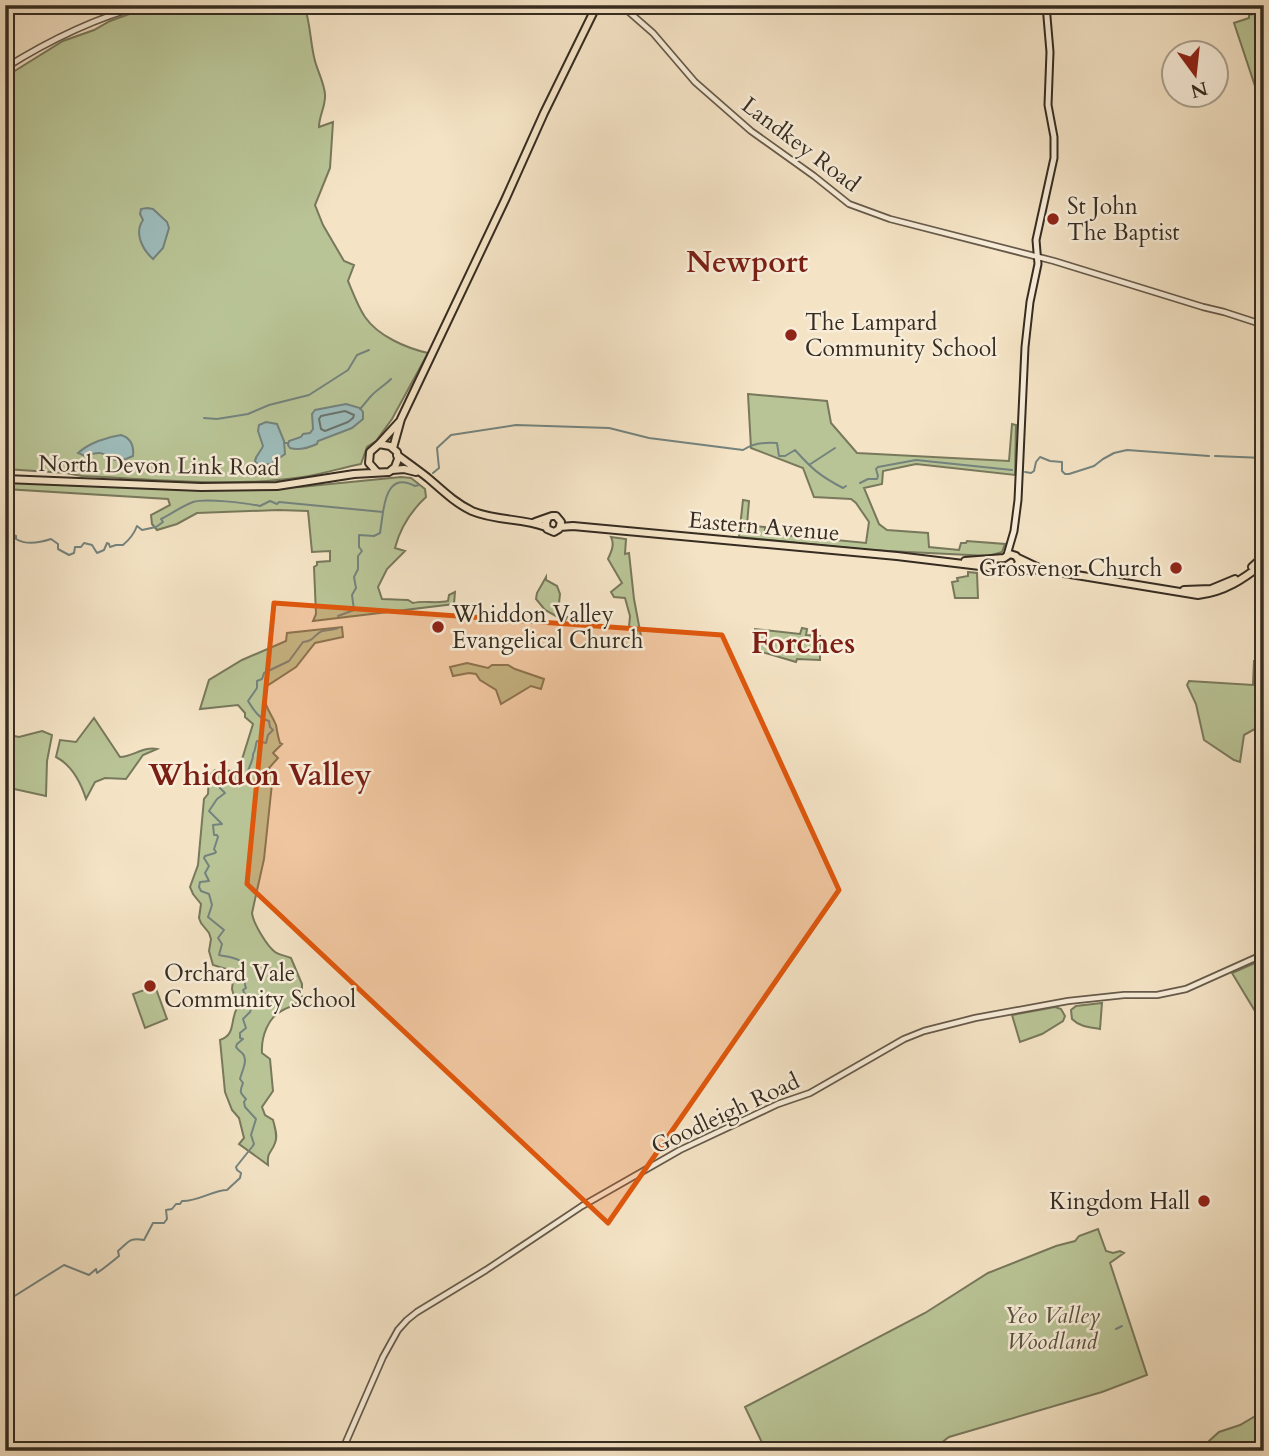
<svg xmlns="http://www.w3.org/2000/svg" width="1269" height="1456" font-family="Cardo,serif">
  <rect width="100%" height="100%" fill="#f4e3c5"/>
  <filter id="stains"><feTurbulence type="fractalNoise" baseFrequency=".00286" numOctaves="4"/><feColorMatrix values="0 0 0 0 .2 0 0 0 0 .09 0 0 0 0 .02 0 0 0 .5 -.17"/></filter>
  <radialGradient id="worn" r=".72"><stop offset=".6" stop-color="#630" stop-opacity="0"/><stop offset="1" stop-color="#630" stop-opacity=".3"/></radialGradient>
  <path fill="#b9c496" stroke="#78785c" stroke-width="2" d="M167,5H304C311,24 310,43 315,61C318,72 324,83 325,94C326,106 319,115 319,127L333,122L330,168L315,205L323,225L344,261L354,265L348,281C353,293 358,307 365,317C378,336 406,348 428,353L392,419L376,441L367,447L361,464C341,468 322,474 303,477C230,488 155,479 82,476L66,473L5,469V77L63,41L94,30L110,21L146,8Z
    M1257,13L1258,14L1264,13V83L1255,86L1234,23L1249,18V15Z
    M748,394L827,401L831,423L857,453L1009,461L1012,424L1016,425L1015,475L916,464L883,471L882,484L864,488L879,524L887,530L928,533L929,547L959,550L961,543H966L967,541L1005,544L1002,552L989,556L868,550L739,537L743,500L749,501L747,525L765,527V533L866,543L869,522L856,503L851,499L814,497L803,468L751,448Z
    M401,477L411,478L425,489L426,497C411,511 400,528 395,548L405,551L387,569L378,587L382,599L408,600L413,603C424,600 436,604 448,601L449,595L455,592L454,604L313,621L316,614L314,567L317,565V562L330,561V551L312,552L308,511L278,510L197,513L177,524L157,530L152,524L151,515L170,505L168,499L5,489V482L232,490L300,487Z
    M611,537L626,539L625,554L629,553L634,599L641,636L635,638L629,627L630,616L625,598L614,597L611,592L622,583L608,559C611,552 615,545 611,537Z
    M968,572L977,573L978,598H955L952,582L958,581L957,578L968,576Z
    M546,577V580L557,586L560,594L558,613L567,617L565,621L545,610L536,599L537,593Z
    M342,627L343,637L315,643L296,667L267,686C260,703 270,710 276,725C277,731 278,737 280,743L282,744L273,753L278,758L269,768L273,774L264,859L252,913C253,923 267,946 275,952C279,955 287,956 291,958L302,984V999C297,1005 291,1006 283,1010C268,1017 261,1037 262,1053L270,1059L273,1091L262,1107L265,1115L273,1120C275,1128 278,1136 275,1143C271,1154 267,1151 268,1165L239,1144L244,1138L239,1118L232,1110L225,1092L220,1040C236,1035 230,1020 237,1008L232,989L234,973L233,971L213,965L209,951L211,939L209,933L201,923L199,918L201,904L193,894L190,887L198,865L204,799L208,794L209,776L215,770L235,771L239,769L253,724L245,717V713L238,705L200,709L209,680L242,660L286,641L287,633Z
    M802,628L807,629L806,635L820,636V660L797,659L796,662L755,650V629L800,634Z
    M1254,661L1264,663V724L1244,735L1240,762L1234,760L1204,740L1196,704L1187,685L1189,681L1253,685Z
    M467,663L488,668L492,665H508L515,669L544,679L541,689L531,686L501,704L496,690L480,680L476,674L469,673L453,676L450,667Z
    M94,718L120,757C132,757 144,746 157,749L143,755L126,779L105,778L95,782L86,799C81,783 73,766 56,757L60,740L76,742Z
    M42,731L52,735L47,761L46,796L5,787V734L19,737Z
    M1264,959V1026L1232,973Z
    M155,986L167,1019L145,1028L133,994Z
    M1102,1003L1100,1029C1090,1027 1080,1027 1072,1019L1071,1010L1076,1006Z
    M1055,1007L1061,1009L1065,1016L1063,1021L1042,1034L1020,1042L1012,1015Z
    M1098,1229L1106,1251L1113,1253L1120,1251L1124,1253L1110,1263L1147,1375L1102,1392L949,1437L941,1443L939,1451H766L745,1407L925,1313L988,1273L1056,1246L1075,1241L1079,1236Z
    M1264,1411V1451H1198L1219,1432L1240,1425Z"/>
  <path fill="#9ebdbc" stroke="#74837e" stroke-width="2" d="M147,208L153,209L167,222L169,228L163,248L153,259C142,249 134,233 143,220L140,214L141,209Z
    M346,404L360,408L363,412V419L352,428L318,441L317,444C308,448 299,451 290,448L288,445L289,441L301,437L303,434L310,433L313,429L312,414L315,410Z
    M266,422L277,424L284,441L285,454L271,464L258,465L255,461C256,454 261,452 263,446L258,431L259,425Z
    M121,435C131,438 134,446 133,456L126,459L115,460C102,452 100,451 85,456L78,453C89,443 107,437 121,435Z"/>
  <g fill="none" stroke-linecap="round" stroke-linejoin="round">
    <path stroke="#6a746e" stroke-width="2" d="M345,411L354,415L353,418L348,422L325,431L321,429L319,419L321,416Z"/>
    <path stroke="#74837e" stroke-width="2" d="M360,409C365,404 368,399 372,395C378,389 385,385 391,379
      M204,418L217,419L248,414L269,405L309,395L348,370L357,355L369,350
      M284,443H288
      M1215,456L1264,458
      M809,465L835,448
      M1025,472L1031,473L1034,471L1036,462L1040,457L1050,461L1062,462V471L1065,474H1069L1094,466L1103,459L1114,453L1127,450L1209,456
      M433,473L439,468L437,448L451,435L516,425L609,428L649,438L743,450C753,443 765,442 777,443L779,456H785L795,450C812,469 820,476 843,488L846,486
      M860,483L868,479H877L878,476L876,469L878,467L916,460L1012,470
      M5,532L16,536V539C26,545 39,543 51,539L58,544V549L69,555L74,553L75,547H81L84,543L92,545L97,553L104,550L107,543L109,544L110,547L116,545H123C129,540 134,534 137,526L142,530L156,527L163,522L161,519L163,518C173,513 182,506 193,502C205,498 246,503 260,506L270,501L277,504L279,502L383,512C386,493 392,474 415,486L419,485
      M338,616L354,610L352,595L356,588L354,577L358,569V556L362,551L359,547V535L374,536L380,533L383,512
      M5,1302L64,1265L89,1275L96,1269L97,1273C103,1269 113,1261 119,1256L118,1251C129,1242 129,1237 144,1240L153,1223H164L167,1219L166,1210L172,1209L176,1204H180L182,1201C196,1202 214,1190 227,1190L240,1178L241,1173L237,1170L236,1167L252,1147L254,1144L251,1135L256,1119L245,1107L244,1102L246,1099C239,1092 240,1091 243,1083L240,1079C242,1071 248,1060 243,1054C241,1052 238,1050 236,1047L237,1044L243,1039L240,1038V1033L246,1028L243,1019L250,1012L251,1009L243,990L246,988C243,981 246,978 245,971C245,957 228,957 219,955L222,944L218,938L224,930L208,917L212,905L209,894L201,891L199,887L200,882L209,881L205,873L209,866L204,858L205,856L215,853L216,852L214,849L218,837L217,835H214L213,825L222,824L209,811L217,799L225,793L218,786L222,779L231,783L237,781L246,780L248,778C245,769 254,763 253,754C256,750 255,745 257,741L266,743L268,735L273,730L270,727L269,721C258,718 254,710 248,701L257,688V681L262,679L264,673L289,661L303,642C315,641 313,635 322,631C328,630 333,630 338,628
      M1116,1329L1122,1326"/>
    <g stroke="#665a4a" stroke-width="8">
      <path id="tertiary" d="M621,5L653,33L695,82L751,131L814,176L849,204L890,219L1054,261L1203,307L1224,312L1264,325
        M5,68C48,41 95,18 144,5
        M342,1451L383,1357L398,1330L407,1320L417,1312L486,1270L582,1206L680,1150L778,1104L810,1093L904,1039L924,1031L975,1018L1068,1001L1124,995H1157L1186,989L1264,954"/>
    </g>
    <g stroke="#362c21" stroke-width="9">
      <path id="secondary" d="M1007,555L1014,531L1018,500L1025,347L1030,302L1038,264L1036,240L1054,158V137L1048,105L1050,52L1046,5"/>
    </g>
    <g stroke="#362c21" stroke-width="10">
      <path id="primary" d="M397,455C408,463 418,470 428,478C442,490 455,503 472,511C495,521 522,518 546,527
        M392,470L404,469L416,472
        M535,522L552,516H556L561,522L559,529L554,532L547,529L546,523L548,518
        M560,527L573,526L897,556L1005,569L1011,571L1040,569L1198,595C1225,592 1243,579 1264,563
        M1004,558L1010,554L1016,556L1019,561L1016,570
        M1018,558L1039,568
        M965,561L1004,558
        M1252,567L1264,556
        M1184,590L1211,589L1235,579"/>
    </g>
    <g stroke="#362c21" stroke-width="10">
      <path id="trunk" d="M379,444L399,422
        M393,448L401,419L505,200L544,113L597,5
        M5,479L201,487L277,486L354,474L389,472L395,467L398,459L397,452L390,446L379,444L370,452L369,463L377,472"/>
    </g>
    <use href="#tertiary" stroke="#f8edd9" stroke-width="4.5"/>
    <use href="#secondary" stroke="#f8edd9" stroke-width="5"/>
    <use href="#primary" stroke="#f4e3c5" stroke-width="6"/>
    <use href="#trunk" stroke="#f4e3c5" stroke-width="6"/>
  </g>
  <path fill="#df570d" fill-opacity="0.2" stroke="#df570d" stroke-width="5" stroke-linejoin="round" d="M274,603L722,635L839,890L608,1223L247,884Z"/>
  <g fill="#8f2418" stroke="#f8edd9" stroke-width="2.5">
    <circle cx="1053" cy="219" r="7"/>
    <circle cx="791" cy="335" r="7"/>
    <circle cx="1176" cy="568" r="7"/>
    <circle cx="438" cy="627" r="7"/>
    <circle cx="150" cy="986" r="7"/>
    <circle cx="1204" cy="1201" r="7"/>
  </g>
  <g text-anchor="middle" stroke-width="5" stroke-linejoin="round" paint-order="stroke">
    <g font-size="23" fill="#362c21" stroke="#f8edd9">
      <text transform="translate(801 144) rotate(37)" y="8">Landkey Road</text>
      <text transform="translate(159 465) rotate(1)" y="8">North Devon Link Road</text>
      <text transform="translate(764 526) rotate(5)" y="8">Eastern Avenue</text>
      <text transform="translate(725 1113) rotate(-25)" y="8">Goodleigh Road</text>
    </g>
    <g font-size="23" fill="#362c21" stroke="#f8edd9" text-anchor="start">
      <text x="1067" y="214">St John<tspan x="1067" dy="26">The Baptist</tspan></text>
      <text x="805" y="330">The Lampard<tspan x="805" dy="26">Community School</tspan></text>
      <text x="1162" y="576" text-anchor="end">Grosvenor Church</text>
      <text x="452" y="622">Whiddon Valley<tspan x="452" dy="26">Evangelical Church</tspan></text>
      <text x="164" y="981">Orchard Vale<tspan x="164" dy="26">Community School</tspan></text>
      <text x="1190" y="1209" text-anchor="end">Kingdom Hall</text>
    </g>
    <g font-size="23" font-style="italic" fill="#57523e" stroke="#f8edd9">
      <text x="1052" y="1323">Yeo Valley<tspan x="1052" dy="26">Woodland</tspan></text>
    </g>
    <g font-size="30" font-weight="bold" fill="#7a1f14" stroke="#f8edd9">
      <text x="747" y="272">Newport</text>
      <text x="803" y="653">Forches</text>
      <text x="260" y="785">Whiddon Valley</text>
    </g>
  </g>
  <rect width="1269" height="1456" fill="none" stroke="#f4e3c5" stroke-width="28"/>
  <rect x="7" y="7" width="1255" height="1442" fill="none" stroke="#362c21" stroke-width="3.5"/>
  <rect x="14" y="14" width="1241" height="1428" fill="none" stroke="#362c21" stroke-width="2"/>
  <g transform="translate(1195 74) rotate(165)"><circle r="33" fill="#f8edd9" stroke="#aaa08f" stroke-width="2"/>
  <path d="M0-5L12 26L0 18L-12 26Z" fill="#8f2418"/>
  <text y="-10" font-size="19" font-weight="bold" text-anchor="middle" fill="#362c21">N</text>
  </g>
  <rect width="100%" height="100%" filter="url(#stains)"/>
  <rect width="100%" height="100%" fill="url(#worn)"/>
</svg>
